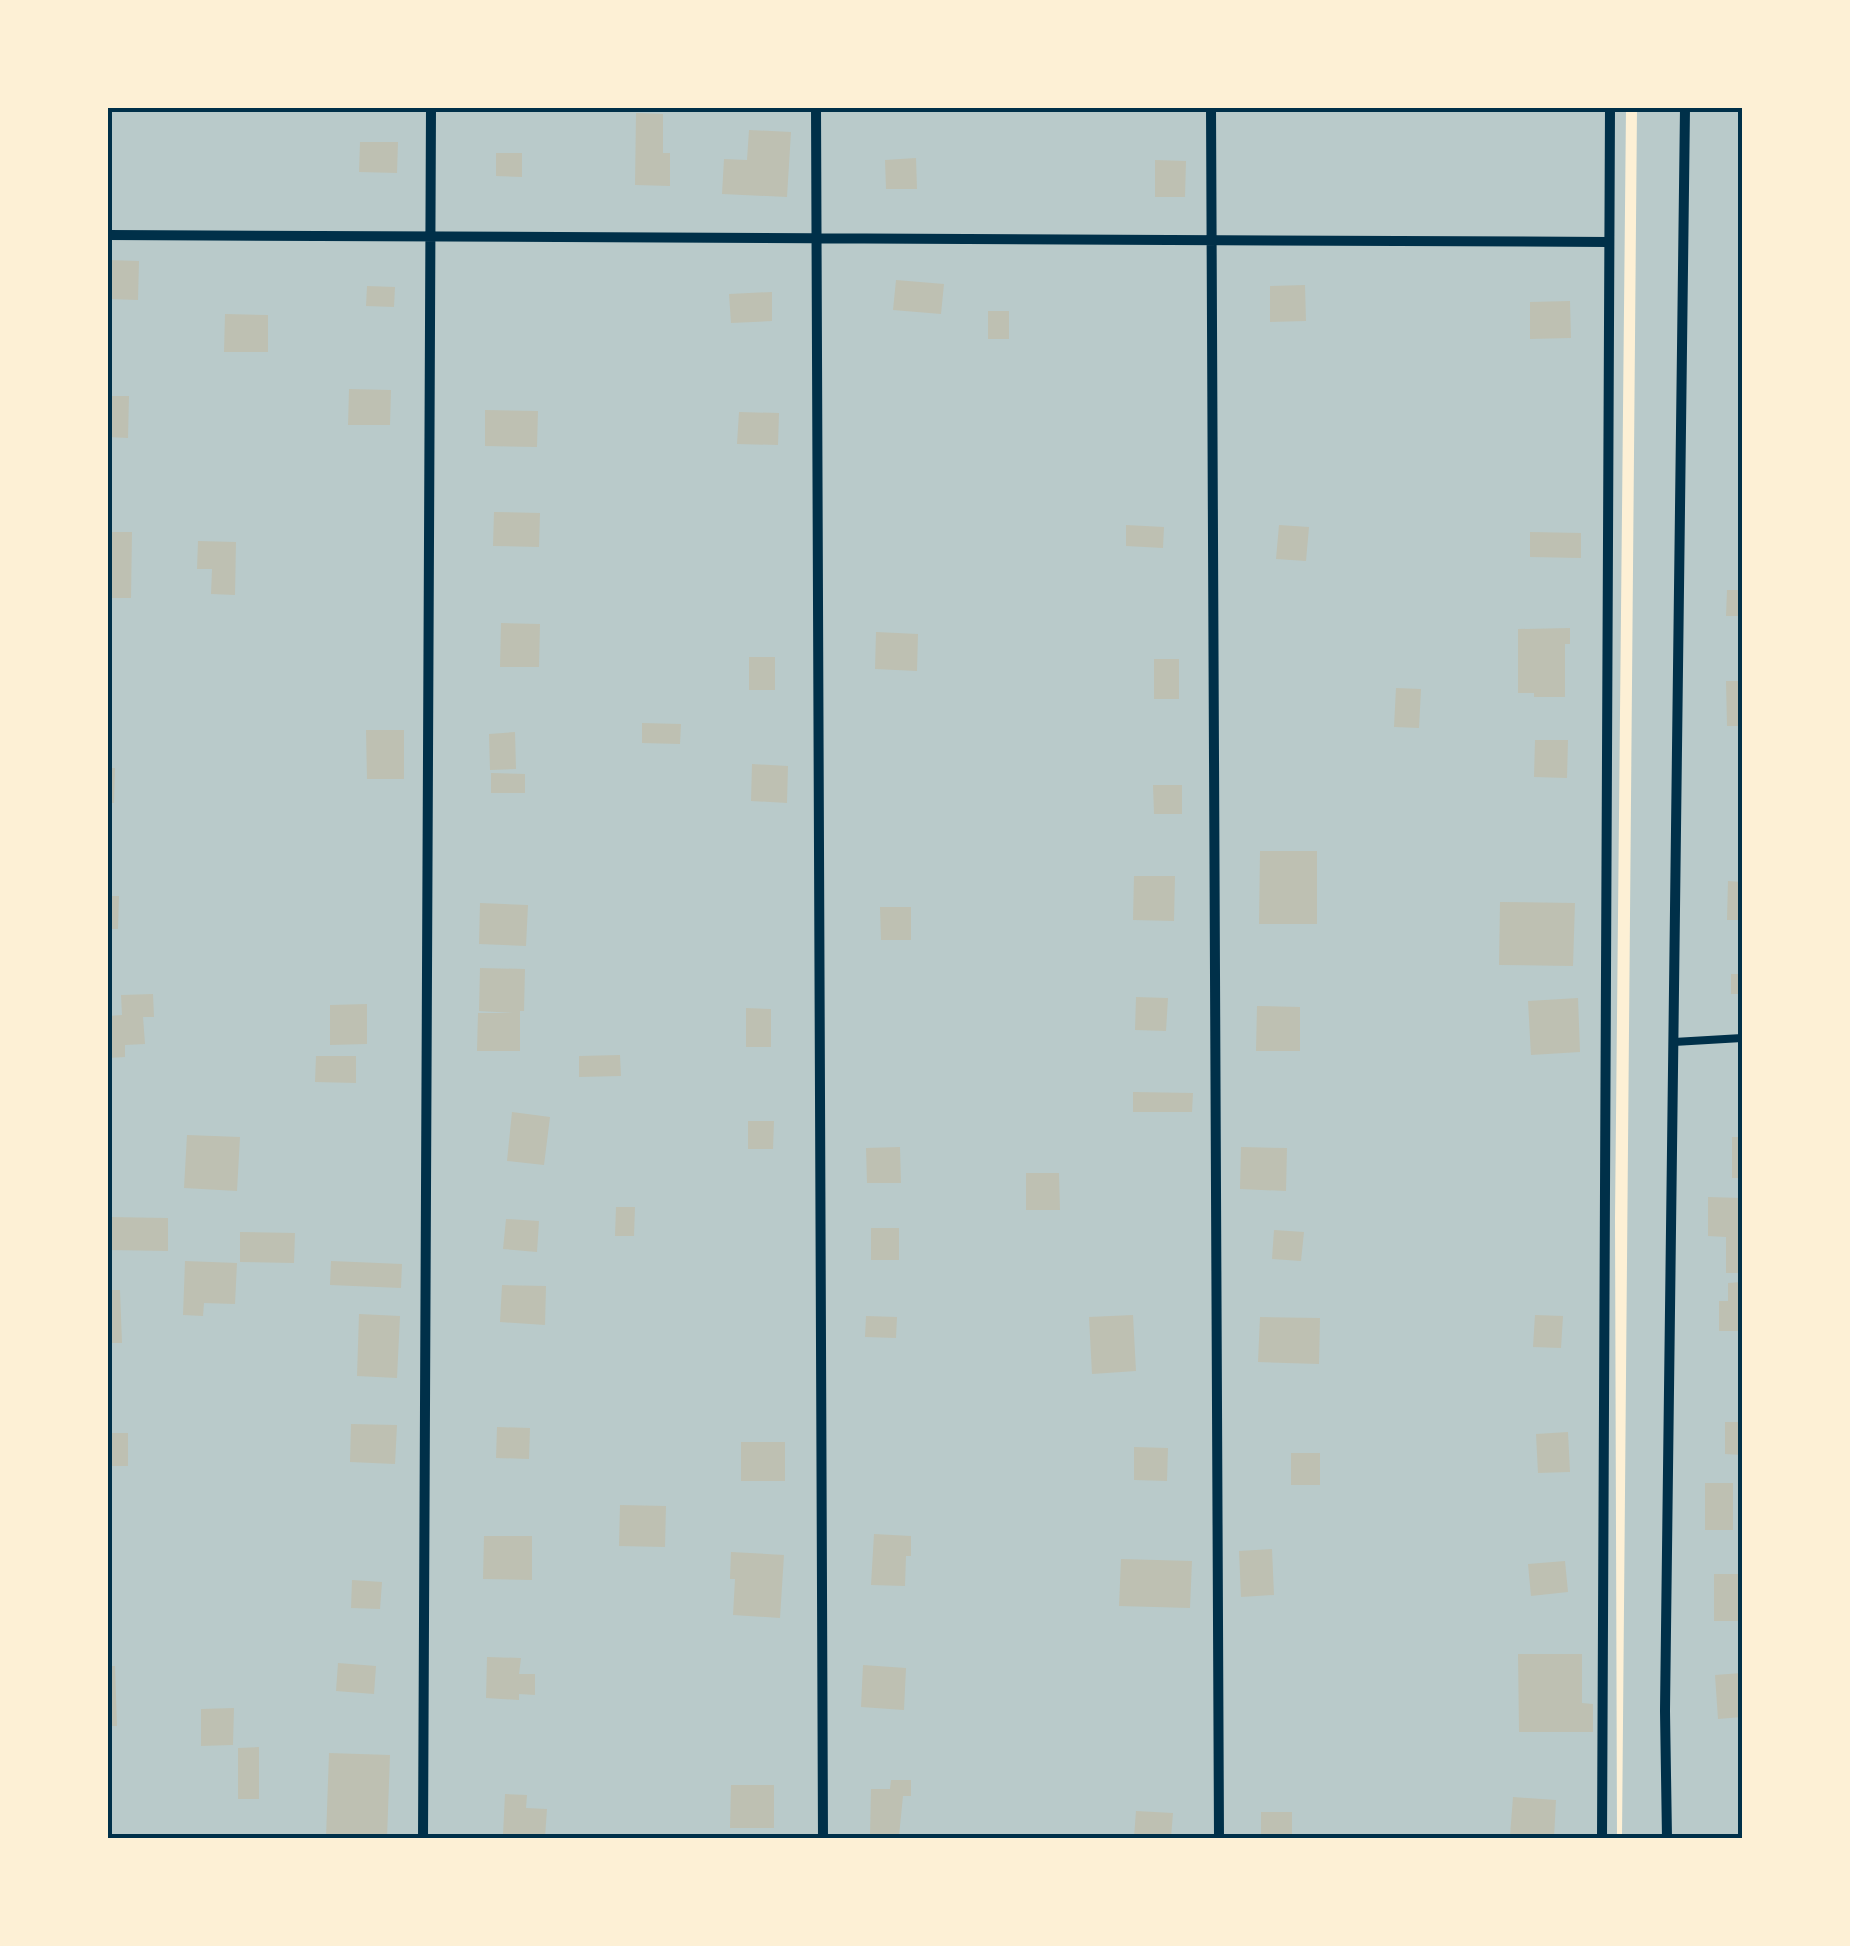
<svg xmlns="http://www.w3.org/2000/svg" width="1850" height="1946" font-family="'Noto Sans',sans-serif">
  <rect width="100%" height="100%" fill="#fdf0d5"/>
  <path fill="#b9caca" d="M108,108H1626L1615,1219L1617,1838H108Z
    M1637,108H1742V1838H1622Z"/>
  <path fill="#bec0b2" d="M636,113L663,114V153H670V186L635,185Z
    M749,130L791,132L787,197L722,194L724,159L747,160Z
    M360,142H398L397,173L359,172Z
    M496,153H522V177L496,176Z
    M916,158L917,189H886L885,160Z
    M1155,160L1186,161L1185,197H1155Z
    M1738,193H1742V226H1739Z
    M108,260L139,261L138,300L108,299Z
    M896,280L944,284L941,314L893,310Z
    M1305,285L1306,321L1270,322V286Z
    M367,286L395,287L394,307L366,306Z
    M772,292V321L731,323L729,294Z
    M1570,301L1571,338L1530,339V302Z
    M988,311H1009V339H988Z
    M225,314L268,315V352H224Z
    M349,389L391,390L390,425H348Z
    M108,396H129L128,438L108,437Z
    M485,410L538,411L537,447L485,446Z
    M739,412L779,413L778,445L737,444Z
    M494,512L540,513L539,547L493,546Z
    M1126,525L1164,527L1163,548L1126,546Z
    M1279,525L1309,527L1306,561L1276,559Z
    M108,532H132L131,598H108Z
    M1530,532L1581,533V558L1530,557Z
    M198,541L236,542L235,595L211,594L212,569H197Z
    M1727,590H1742V616H1726Z
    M501,623L540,624L539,667H500Z
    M1570,628V644H1565V697H1534V693H1518V629Z
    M876,632L918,634L917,671L875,669Z
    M108,650H112V675H108Z
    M749,657H775V690H749Z
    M1154,659H1179V699H1154Z
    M1726,681H1742V726H1727Z
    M1396,688L1421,689L1419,728L1394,727Z
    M642,723L681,724L680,744L642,743Z
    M366,730H404V779H367Z
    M515,732L516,769L490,770L489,734Z
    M1535,740H1568L1567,778L1534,777Z
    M752,764L788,766L787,803L751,801Z
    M108,768H115L114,803H108Z
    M491,773L525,774V793H491Z
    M1153,785H1182V814H1154Z
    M1260,851H1317V924H1259Z
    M1134,876H1175L1174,921L1133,920Z
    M1728,881L1742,882V920H1727Z
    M108,896H119L118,929H108Z
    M1500,902L1575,903L1573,966L1499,965Z
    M480,903L528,905L526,946L479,944Z
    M880,907H911V940H881Z
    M480,968L525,969L524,1011H520V1051H477L478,1013H514L479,1011Z
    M1731,974H1742V994H1731Z
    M153,994L154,1017H143L145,1044L125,1045V1057L108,1058V1016L122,1015L121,995Z
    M1136,997L1168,998L1166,1031L1135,1030Z
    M1578,998L1580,1052L1531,1055L1528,1001Z
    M367,1004V1044L330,1045V1005Z
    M1257,1006L1300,1007V1051H1256Z
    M746,1008L771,1009V1047H746Z
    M620,1055L621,1076L579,1077V1056Z
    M316,1056H356V1083L315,1082Z
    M1133,1092L1193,1093L1192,1112H1133Z
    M512,1112L550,1117L544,1165L507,1161Z
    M748,1121H774L773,1149H748Z
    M187,1135L240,1137L237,1191L184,1188Z
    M1732,1137H1742V1178H1732Z
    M900,1147L901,1183H867L866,1148Z
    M1241,1147L1287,1148L1286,1191L1240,1189Z
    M1026,1173H1059L1060,1210H1026Z
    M1708,1197L1742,1198V1273H1726V1237L1708,1236Z
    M616,1207H635L634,1236H615Z
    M108,1217L168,1218V1251L108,1250Z
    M506,1219L539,1221L537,1252L503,1249Z
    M871,1228H899V1260H871Z
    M1274,1230L1304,1232L1301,1261L1272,1259Z
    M240,1232L295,1233L294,1263L240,1262Z
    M185,1261L237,1263L235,1304L204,1303L203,1316L183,1315Z
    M331,1261L402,1264L401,1288L330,1285Z
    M1742,1282V1331H1719V1301H1728V1283Z
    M502,1285L546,1286L545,1325L500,1322Z
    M108,1290H120L122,1343H108Z
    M359,1314L400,1316L397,1378L357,1376Z
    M1133,1315L1136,1371L1092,1374L1089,1317Z
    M1535,1315L1563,1316L1561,1348L1533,1347Z
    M866,1316L897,1317L896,1338L865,1337Z
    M1260,1317L1320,1318L1319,1364L1258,1362Z
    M1725,1422H1742V1455L1725,1454Z
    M351,1424L397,1425L395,1464L350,1462Z
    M497,1427L530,1428L529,1459L496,1458Z
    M1568,1432L1570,1472L1538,1473L1536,1434Z
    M108,1433H128V1466H108Z
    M741,1442H785V1481H741Z
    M1134,1447L1168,1448L1167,1481L1134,1480Z
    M1291,1453H1320V1485H1291Z
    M1705,1483H1733V1530H1705Z
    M620,1505L666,1506L665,1547L619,1546Z
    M874,1534L911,1536V1556H906L905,1586L871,1585Z
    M484,1536H532V1580L483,1579Z
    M1272,1549L1274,1595L1241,1597L1239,1551Z
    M731,1552L784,1555L780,1618L733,1615L735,1579H730Z
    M1121,1559L1192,1561L1190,1608L1119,1606Z
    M1565,1561L1568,1592L1531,1596L1528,1564Z
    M1714,1574H1742V1621H1714Z
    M352,1580L382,1582L380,1609L351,1608Z
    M1518,1654H1582V1703L1593,1704V1732H1519Z
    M487,1657L521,1658L519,1674H535V1695L519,1694V1700L486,1698Z
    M338,1663L376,1666L374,1694L336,1691Z
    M863,1665L906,1668L904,1710L861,1707Z
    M108,1666H115L117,1726H108Z
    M1742,1673V1717L1718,1719L1715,1675Z
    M234,1708L233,1745L201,1746V1709Z
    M259,1747V1799H238V1748Z
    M329,1753L390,1755L387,1838H326Z
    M891,1780H911V1796H903L899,1836H870L871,1789H890Z
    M731,1785H774V1828H730Z
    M108,1786H112L111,1838H108Z
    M505,1794L527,1795L526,1808L547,1809L545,1837L503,1835Z
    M1513,1797L1556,1800L1554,1838L1510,1836Z
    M1136,1811L1173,1813L1171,1838H1134Z
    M1261,1812H1292V1838H1261Z
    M194,1834L233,1835V1838H193Z"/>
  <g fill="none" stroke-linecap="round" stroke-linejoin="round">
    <path stroke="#003049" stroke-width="8" d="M1674,1042L1742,1038"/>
    <path stroke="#003049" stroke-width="10" d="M816,108L823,1838
      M1211,108L1219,1838
      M108,235L1609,242
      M423,1838L431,108
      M1602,1838L1610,108
      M1667,1838L1665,1711L1685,108"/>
  </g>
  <rect width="1850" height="1946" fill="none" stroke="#fdf0d5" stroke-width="220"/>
  <rect x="110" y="110" width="1630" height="1726" fill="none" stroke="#003049" stroke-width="4"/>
</svg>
